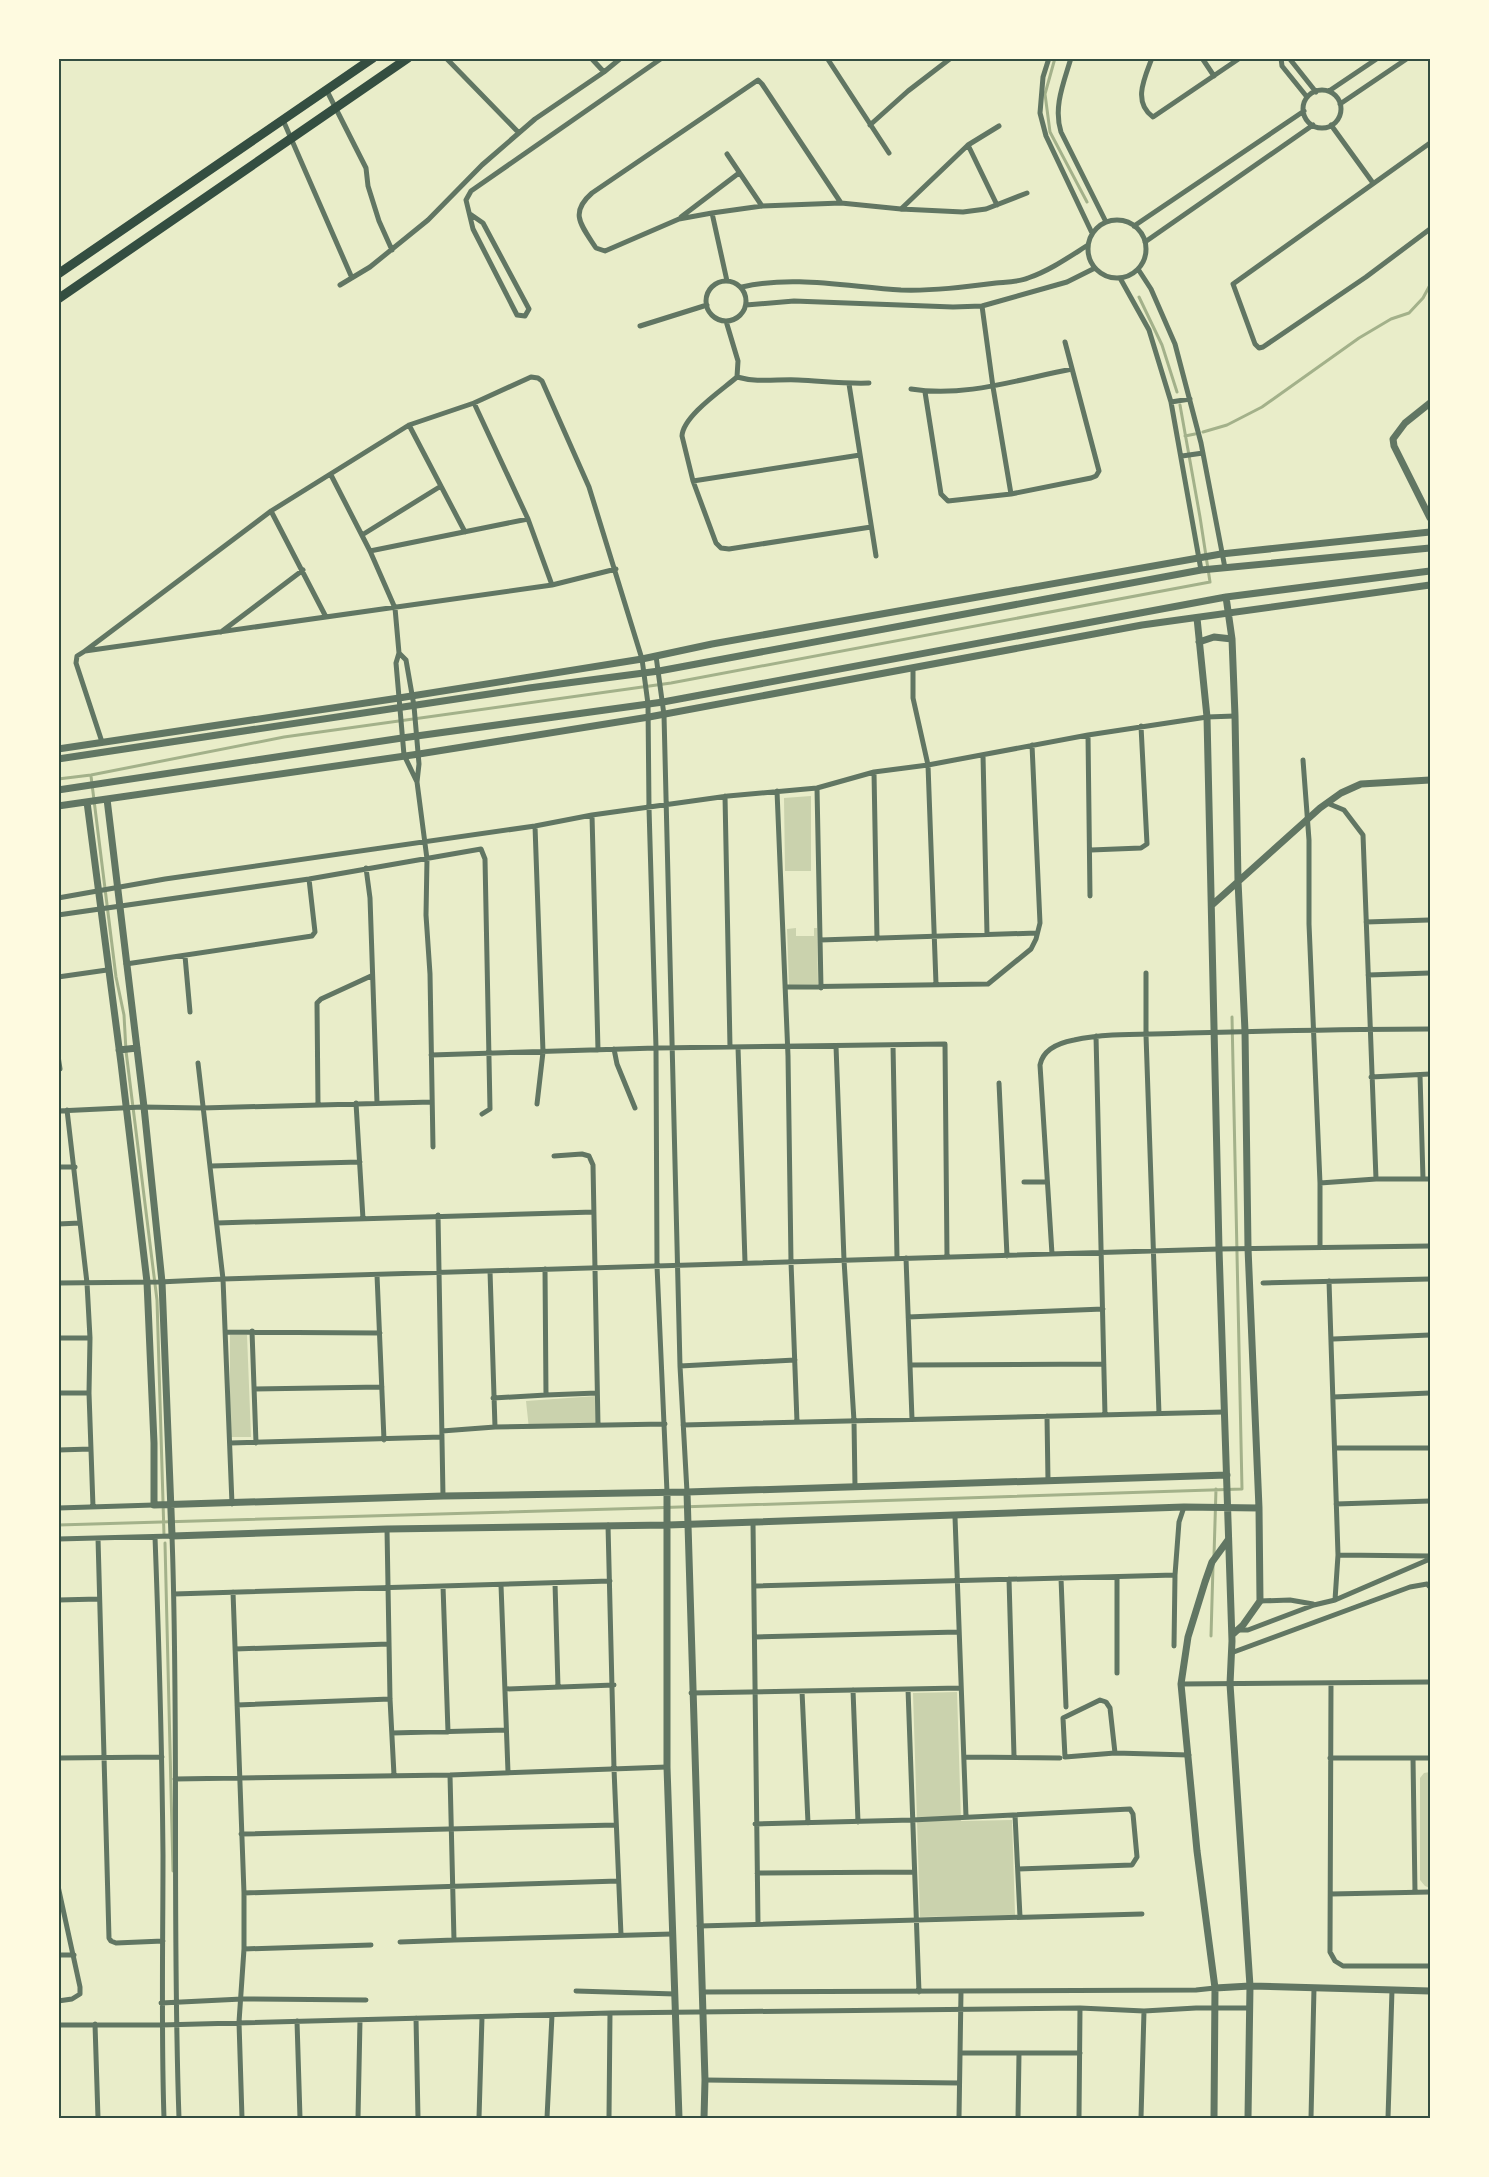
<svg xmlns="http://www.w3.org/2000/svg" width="1489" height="2177" font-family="'Source Sans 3',sans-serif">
  <rect width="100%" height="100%" fill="#e9edc9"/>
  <path fill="#cad2ad" d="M811,796V871H785L784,798Z
    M796,928V936H814V928H817L818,984L789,985L787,929Z
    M230,1335H247L251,1437H230Z
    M596,1396V1423L529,1429L526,1401Z
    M957,1692L961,1821L1012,1820L1015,1915L920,1917L913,1693Z
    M1430,1772V1888L1425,1886L1420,1880V1778L1424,1773Z"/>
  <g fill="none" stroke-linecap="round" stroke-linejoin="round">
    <path stroke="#a3b18a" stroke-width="3" d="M1055,58L1045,94L1050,132L1087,202
      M1139,297L1162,345L1177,392
      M1203,432L1227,425L1262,407L1359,338L1391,319L1409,313L1423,298L1430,285
      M1185,436L1195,434
      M91,776L116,977L124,1015L126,1051L157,1300L164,1535
      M58,779L91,775L284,737L671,683L1210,582L1200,517L1180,405
      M58,1525L649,1508L1242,1489L1232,1017
      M165,1543L173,1871
      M1214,1556L1216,1489
      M1211,1636L1213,1566"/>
    <path stroke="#617663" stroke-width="5" d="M446,58L519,133
      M591,58L604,72
      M827,58L889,153
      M1049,58L1043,77L1040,113L1046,136L1092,233
      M1071,58C1064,82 1053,107 1061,132L1106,222
      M1152,58C1145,77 1132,102 1153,117L1240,58
      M1202,58L1214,76
      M1281,58L1282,66L1307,97
      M1289,58L1316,92
      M1303 109a19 19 0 1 1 38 0a19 19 0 1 1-38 0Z
      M327,91L366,168L368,186L379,221L392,250
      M1329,91L1378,58
      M1340,104L1408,58
      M283,120L352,278
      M870,125L908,91L951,58
      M1331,125L1373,183
      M1430,143L1233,284L1255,344L1259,348L1263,347L1366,277L1430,229
      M968,145L997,205
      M727,154L762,206
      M841,203L762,84L758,80L592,193C569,213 581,225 596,248L605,251L679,219L712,213L762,206L841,203L901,209L963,212L986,209L1027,193
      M901,209L968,145L999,126
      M712,213L727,281
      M470,214L483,223L529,309L525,316L517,315L473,229L466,200L471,191L662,58
      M681,217L739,173
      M1088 249a29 29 0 1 1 58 0a29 29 0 1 1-58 0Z
      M1134,226L1304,111
      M1145,242L1313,125
      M1138,269L1151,289L1175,344L1201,443L1225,568
      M1120,278L1149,330L1171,402L1201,570
      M706 301a20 20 0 1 1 40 0a20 20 0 1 1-40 0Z
      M340,285L370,267L428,220L482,165L535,119L604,72L621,58
      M742,287C793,275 849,287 901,290C933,291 965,287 996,283C1006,282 1019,282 1028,278C1049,271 1069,257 1088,245
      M746,305L794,301L953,307L982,306L1067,282L1095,268
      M982,306L993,387L1011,494
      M726,321L738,361L737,377
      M640,326L707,305
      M869,383C845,384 822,381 798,380C777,379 758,383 737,377C722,390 683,416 682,436L693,481L716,543L721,548L729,549L871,527
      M849,384L876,556
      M911,389C965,398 1019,379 1072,369
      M925,392L941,494L948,501L1011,494L1091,478L1096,476L1099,471L1065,342
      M1171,402L1190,399
      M474,403L528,519L552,585
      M409,425L465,532
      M1182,456L1203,453
      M331,475L370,551L395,608L399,653L396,663L404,755L417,782L427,859L426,915L430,974L433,1147
      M693,481L860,455
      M271,511L326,617
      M362,535L441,486
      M370,551L528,519
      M221,632L303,570
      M85,651L271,511L409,425L474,403L531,377L538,378L542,381L589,487L642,659L648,704L649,808L656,1048L657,1266L667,1492
      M399,653L406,660L414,706L419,764L417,782
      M656,656L664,715L680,1366L687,1492
      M913,668V698L928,765L936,984
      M1088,735L1090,896
      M102,742L76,663L77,656L85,651L552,585L616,569
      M983,755L987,934
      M1303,760L1309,840V924L1320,1183V1247
      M874,772L877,939
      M817,788L821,988
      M777,791L788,1056L791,1262L797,1422
      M725,796L730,1047
      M1327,803L1344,810L1363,835L1376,1179
      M592,815L598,1050
      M535,826L543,1052L537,1104
      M1091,850L1141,848L1147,844L1141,726
      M366,868L370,898L377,1103
      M58,898L165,879L535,826L592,815L728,796L817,788L874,772L928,765L1088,735L1207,717L1235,716
      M58,915L309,879L481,849L485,859L490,1109L482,1114
      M1366,922L1429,920
      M820,940L1037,933
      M185,956L190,1012
      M126,964L312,936L315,932L309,879
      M1146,973V1035L1159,1414
      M1368,975L1430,973
      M58,977L107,970
      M785,987L988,984L1031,949L1036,939L1040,923L1032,745
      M1096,1036L1105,1415
      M893,1045L897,1258
      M836,1046L844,1260L854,1421L855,1487
      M738,1047L745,1262
      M614,1049L617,1064L635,1108
      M431,1055L656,1048L945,1044L947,1257
      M58,1056L60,1069
      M198,1063L223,1279L232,1504
      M1420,1075L1423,1179
      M1371,1077L1430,1074
      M999,1083L1007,1256
      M356,1103L363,1219
      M318,1104L317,1003L321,999L371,976
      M67,1110L87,1283L90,1338L89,1393L93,1507
      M58,1111L142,1107L202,1108L432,1102
      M554,1156L582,1154L589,1156L593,1165L598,1425
      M211,1166L360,1162
      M58,1167H75
      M1024,1182H1047
      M1320,1183L1376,1179H1430
      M438,1215L443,1496
      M217,1223L594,1212
      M58,1224L80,1223
      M1052,1254L1040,1065C1043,1049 1058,1043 1074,1040C1110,1032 1151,1035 1188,1033C1269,1031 1350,1029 1430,1029
      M906,1258L912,1419
      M490,1271L495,1427
      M377,1275L384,1440
      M1329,1281L1338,1555L1335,1600
      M58,1283L159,1282L223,1279L1219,1249L1430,1246
      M1263,1283L1430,1279
      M908,1317L1103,1309
      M252,1331L256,1443
      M226,1332L380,1333
      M58,1338H90
      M1333,1339L1430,1335
      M910,1365L1104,1364
      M680,1366L795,1360
      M254,1389L382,1387
      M58,1393H89
      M546,1395L597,1393
      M1333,1397L1430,1393
      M493,1398L546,1395L545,1269
      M1047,1416L1048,1481
      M683,1425L1224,1412
      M442,1431L495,1427L665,1424
      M230,1443L442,1437
      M1335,1448H1430
      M58,1450L91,1449
      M1336,1504L1430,1501
      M58,1508L154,1505
      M955,1517L966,1817
      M753,1523L758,1924
      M608,1525L614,1769L621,1935
      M387,1529L390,1699L394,1775
      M155,1537C159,1643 162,1749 163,1855C163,1943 161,2031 164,2118
      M98,1538L109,1938L111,1941L116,1943L163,1941
      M58,1539L172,1536C179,1730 172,1925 179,2118
      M1338,1555L1430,1556
      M1061,1578L1066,1707
      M1009,1579L1014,1756
      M555,1583L558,1687
      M501,1585L508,1772
      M443,1586L448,1732
      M755,1586L1175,1575
      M233,1592L244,1893V1949L239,2022L242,2118
      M174,1594L610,1581
      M58,1600L99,1599
      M1260,1601L1290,1600L1313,1604
      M1236,1630H1248L1314,1605L1335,1600L1430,1559
      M755,1637L958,1632
      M1174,1646L1175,1575L1179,1522L1184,1507
      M235,1649L389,1644
      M1231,1653L1410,1587L1427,1584L1430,1587
      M1117,1673V1577
      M1331,1683L1330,1952L1335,1961L1343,1966H1430
      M1181,1684L1430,1682
      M505,1689L614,1685
      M908,1689L919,1992
      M853,1690L858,1822
      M802,1691L808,1823
      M691,1693L961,1688
      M237,1705L390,1699
      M392,1733L506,1730
      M1115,1753L1110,1708L1106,1702L1100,1700L1063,1718L1065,1757L1115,1753L1189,1755
      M964,1757L1060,1758
      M58,1758L162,1757
      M1330,1758H1430
      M1413,1758L1415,1892
      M450,1775L454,1940L672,1934
      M175,1779L450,1775L667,1767
      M1015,1815L1020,1917
      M755,1824L912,1820L1130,1809L1133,1814L1137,1857L1132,1865L1018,1869
      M241,1834L616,1825
      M757,1873L914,1872
      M58,1886L80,1987V1994L72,1999L58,2001
      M244,1893L618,1881
      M1331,1894L1430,1892
      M699,1926L1142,1914
      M400,1942L454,1940
      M244,1949L371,1945
      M58,1955H74
      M576,1991L675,1994
      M702,1992L1196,1990L1215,1988
      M161,2003L242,1999L366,2000
      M416,2018L418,2118
      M297,2021L300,2118
      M95,2024L98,2118
      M58,2025H161L610,2013L1080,2008L1144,2011L1196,2008H1249
      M960,2053H1080
      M705,2080L959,2083
      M358,2118L360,2020
      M479,2118L482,2017
      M547,2118L552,2015
      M609,2118L610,2013
      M959,2118L961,1992
      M1018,2118L1019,2053
      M1079,2118L1080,2008
      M1141,2118L1144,2011
      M1311,2118L1314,1988
      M1388,2118L1392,1990"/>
    <path stroke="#617663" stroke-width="7" d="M1430,403L1405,423L1393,439L1394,446L1430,518
      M1226,597L1232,639L1235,716L1238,881L1245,1031L1248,1248L1259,1508L1260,1601L1243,1625L1232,1635
      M1197,618L1207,717L1219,1249L1232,1641L1230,1684L1250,1986L1248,2118
      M1199,642L1214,637L1232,639
      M58,749L399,698L642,659L712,644L1221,554L1430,532
      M58,759L529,688L659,671L1201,570L1430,548
      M58,790L402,738L663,702L1226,597L1430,571
      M107,799L144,1107L162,1282L172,1536L387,1529L668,1525L1184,1507L1259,1508
      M87,802L121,1063L147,1282L154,1443V1505L443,1496L687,1492L1227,1475
      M58,806L419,754L649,717L1142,625L1430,585
      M1212,905L1320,808L1341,793L1361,784L1430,780
      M119,1050L137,1048
      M667,1492V1767L679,2118
      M687,1492L705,2080L704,2118
      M1215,1988L1250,1986L1430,1991
      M1214,2118L1215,1988L1197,1851L1181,1684L1188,1637L1205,1582L1212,1562L1228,1540"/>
    <path stroke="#344e41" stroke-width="9" d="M58,274L373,58
      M58,299L408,58"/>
  </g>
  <rect width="1489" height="2177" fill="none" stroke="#fefae0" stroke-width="120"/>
  <rect x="60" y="60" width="1369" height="2057" fill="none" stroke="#344e41" stroke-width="2"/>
</svg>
